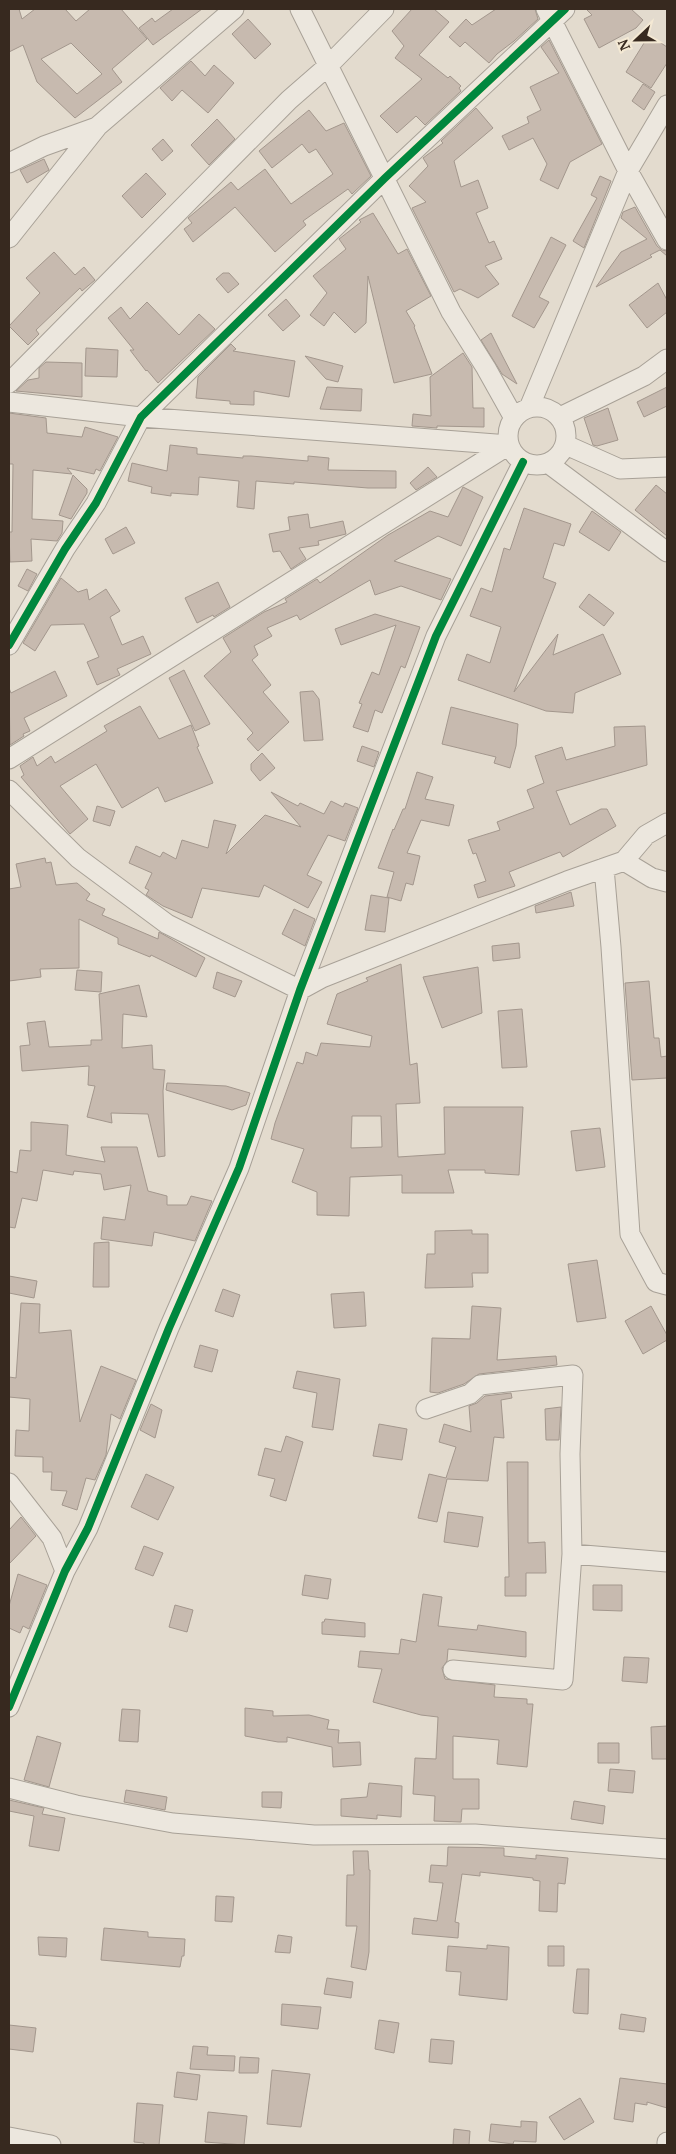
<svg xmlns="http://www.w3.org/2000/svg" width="676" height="2154" font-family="'PT Serif',serif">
  <rect width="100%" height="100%" fill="#e3dbce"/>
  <path fill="#c7baaf" stroke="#a3978d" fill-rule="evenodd" d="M9,9H19L22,19L35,9H65L76,21L90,9H121L147,39L112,69L122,82L75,118L37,82L23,45L9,52ZM71,43L102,74L77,94L41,59Z
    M173,9H202L153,45L139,28L152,18L155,22Z
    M412,9H434L449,22L419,55L448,78L450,76L461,86L459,88L461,91L425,125L416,116L397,133L380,116L422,79L395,58L404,46L392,31Z
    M496,9H535L538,19L514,41L497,54L489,63L465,42L460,47L449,37L466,19L472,25Z
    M586,9H631L643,20L636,28L599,48L584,19L592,15Z
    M248,19L271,44L255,59L232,34Z
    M649,35L667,47V63L651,88L626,72Z
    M549,40L602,144L570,162L558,189L540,180L547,164L533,138L509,150L502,136L529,123L527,117L541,110L530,87L559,73L541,47Z
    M191,61L205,76L214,65L234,83L208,113L182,90L172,101L160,88Z
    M643,84L655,92L644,110L632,101Z
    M476,108L493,128L454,161L461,187L478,180L488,208L476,213L489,243L494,241L502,259L485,266L499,284L478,298L460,289L454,292L412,208L426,202L409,186L428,166L423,158L443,143L441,141Z
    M309,110L326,131L344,123L371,176L352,194L348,189L303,221L306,225L275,252L235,207L193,242L184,229L192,223L188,218L231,182L238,190L265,169L291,204L333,174L316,149L309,153L302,144L272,168L259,151Z
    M217,119L235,139L209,165L191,145Z
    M163,139L173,151L162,161L152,149Z
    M44,159L49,170L27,183L20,170Z
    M146,173L166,194L142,218L122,196Z
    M600,176L611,181L584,248L573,241L597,198L591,195Z
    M635,207L657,246L662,250L667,251V256L660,250L650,255L652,257L596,287L621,252L647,239L621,218L623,212Z
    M373,213L398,254L407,249L431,296L406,311L415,326L414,327L432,374L394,383L368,276L366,323L355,333L334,312L324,326L310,315L327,293L313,276L346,249L339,239L361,222L359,220Z
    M551,237L566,245L539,297L549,302L534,328L512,316Z
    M54,252L75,275L84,267L95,280L82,291L80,288L36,330L39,334L28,345L9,326L40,293L26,278Z
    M223,273H229L239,284L228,293L216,279Z
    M658,283L667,300V312L647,328L629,305Z
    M286,299L300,316L283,331L268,315Z
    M147,302L179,335L199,314L215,329L158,383L147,370L146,371L130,350H134L108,318L121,307L130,319Z
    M491,333L502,355L517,384L502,374L481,340Z
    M231,344L236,349L233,351L295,361L289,397L254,391V405L230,404V401L196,398L198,377Z
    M86,348L118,350L117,377L85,376Z
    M463,353L472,367L473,408H484V427L437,426V428L412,426L413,414L431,416L430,377Z
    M305,356L343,366L338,382L326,379Z
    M46,362L82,363V397L16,391L28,380L39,378V368Z
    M327,387L362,389L361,411L320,409Z
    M667,387V406L644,417L637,402Z
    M608,408L618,440L597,446L593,445L584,418Z
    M9,413L46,418L47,433L82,437L85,427L118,437L100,471L96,469L94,474L67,468L72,474L33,470L32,519L63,521L62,533L57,541L31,539L32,561L10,562L9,532H12L13,464H9Z
    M170,445L197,448V454L243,458V456H251L308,461V456L329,458L328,470L396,471V488H368L294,482V484L256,481L254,509L237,507L239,481L199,477L198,495L171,493V496L151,493L152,487L128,481L132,463L167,471Z
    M428,467L437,477L416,490L410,483Z
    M73,475L87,489V493L71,519L59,515Z
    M656,485L667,494V536L635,510Z
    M463,487L483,497L461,546L438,536L394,561L451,579L441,600L401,586L375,595L370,580L300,620L297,615L267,628L272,636L254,646L258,655L252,660L271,685L263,692L289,722L258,751L247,739L253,733L204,676L231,652L223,638L264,612L287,602L285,599L317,579L320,583L388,535L430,511L448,517Z
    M524,508L571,524L564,546L554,543L543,578L556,583L514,692L558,634L553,655L603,634L621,674L575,693L573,713L546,711L458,680L467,654L490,663L501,627L470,616L481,588L492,592L504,548L510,550Z
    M592,511L621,532L609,551L579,532Z
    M308,514L310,528L343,521L346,534L318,541L319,545L299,548L306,559L291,569L280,551L273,552L269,534L290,530L288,517Z
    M126,527L135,543L113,554L105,539Z
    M27,569L37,574L28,591L18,586Z
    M61,578L78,592L87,589L89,600L106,589L120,611L110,617L122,645L143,636L151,654L117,669L120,675L97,685L87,662L99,657L84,624L51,625L35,651L23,643Z
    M218,582L230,607L214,617L213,615L197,623L185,598Z
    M589,594L614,613L604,626L579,607Z
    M375,614L420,627L405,668L401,666L382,713L375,710L368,732L353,727L362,704L359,703L372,672L379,675L396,625L341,645L335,629Z
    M184,670L210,724L195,731L169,678Z
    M55,671L67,696L24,718L30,731L23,734L24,736L10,745L9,688L11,693Z
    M313,691L319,699L323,740L304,741L300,692Z
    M140,706L159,739L191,725L199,746L197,747L213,783L165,802L158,787L122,808L96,764L60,786L88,819L70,834L21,777L24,775L20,766L33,757L37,766L51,756L55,763L107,731L104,726Z
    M451,707L518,724L516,746L510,768L494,763L496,757L442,744Z
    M645,726L647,765L556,791L570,825L601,809H607L616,826L563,857L560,852L509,872L515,886L478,898L474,885L486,881L476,853L473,854L468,840L500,830L497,822L534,808L527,790L544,783L535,756L562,747L566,760L615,746L614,727Z
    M362,746L379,752L374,767L357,761Z
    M262,753L275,768L260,781L251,770V764Z
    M417,772L433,777L425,799L454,805L449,826L421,820L407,853L420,856L413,885L406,883L401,901L387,897L394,872L378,868L393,829L394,830L403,809H405Z
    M271,792L298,806L300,803L324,814L331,801L343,807L345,803L358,808L345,841L328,835L307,875L322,882L308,908L264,885L259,897L202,888L192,918L163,906L146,895L149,890L145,888L152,873L129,863L136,846L160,857L163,852L176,859L182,840L208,848L214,820L236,825L226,854L265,815L301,827Z
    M97,806L115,811L110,826L93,821Z
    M45,858L46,863L51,862L56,885L77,883L90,894L86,900L105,909L102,915L158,939L159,932L205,958L196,977L151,955L150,957L118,944V938L79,919V968L40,969L41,977L9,981V889L21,887L16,864Z
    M571,892L574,906L536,913L535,906Z
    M371,895L389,898L385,932L365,930Z
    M294,909L315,919L305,946L282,934Z
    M519,943L520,958L493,961L492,946Z
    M401,964L410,1065L417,1063L420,1103L396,1104L398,1157L445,1154L444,1107H523L519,1175L485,1173V1170H448L454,1193H402V1175L350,1177L349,1216L317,1215V1192L292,1182L304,1149L271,1139L275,1123L297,1062L303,1064L306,1052L317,1056L321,1043L370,1047L372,1036L327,1024L337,994L368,981L366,978ZM352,1116H381L382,1147L351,1148Z
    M478,967L482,1013L442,1028L423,977Z
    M77,970L102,972L101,992L75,990Z
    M217,972L242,981L235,997L213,988Z
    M649,981L654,1038H659L661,1057L667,1056V1078L632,1080L625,983Z
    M139,985L147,1017L123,1014L122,1048L152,1045L153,1069L165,1070L163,1091L165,1156L158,1157L148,1114L111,1113L112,1123L87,1117L95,1086L88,1085L89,1066L22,1071L20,1046L30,1045L27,1023L45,1021L49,1047L91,1045V1040H102L99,994Z
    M522,1009L527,1067L502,1068L498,1011Z
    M167,1083L226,1086L250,1093L246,1105L232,1110L166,1090Z
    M31,1122L68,1125L66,1155L105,1162L101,1147H137L148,1191L167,1196V1205H187L191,1196L212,1201L195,1241L154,1232L152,1246L101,1239L103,1217L125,1220L131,1185L104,1190L101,1174L74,1171L73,1175L43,1170L37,1201L22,1198L15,1228L9,1227V1171L17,1173L20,1150L31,1151Z
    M600,1128L605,1167L576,1171L571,1131Z
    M472,1230V1234H488V1273H472L473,1287L425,1288L427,1254H435V1231Z
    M109,1242V1287H93L94,1243Z
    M597,1260L606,1318L577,1322L568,1264Z
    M9,1276L37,1281L34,1298L9,1293Z
    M223,1289L240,1295L233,1317L215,1311Z
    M364,1292L366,1326L334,1328L331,1294Z
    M21,1303L40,1304L39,1333L71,1330L80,1422L101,1366L136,1380L120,1419L111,1414L106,1455L95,1480L86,1478L77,1510L62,1505L67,1491L51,1490L52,1472H43V1457L15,1456L16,1430L29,1431L30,1399L9,1397V1377L16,1378Z
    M472,1306L501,1308L497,1360L556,1356L557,1365L479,1374L464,1384L438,1393L430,1392L432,1338L470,1339Z
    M651,1306L667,1335V1340L643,1354L625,1321Z
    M200,1345L218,1350L212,1372L194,1367Z
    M297,1371L340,1379L333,1430L312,1427L317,1393L293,1388Z
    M511,1393L512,1398L501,1400L504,1438L494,1437L488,1481L447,1479L437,1522L418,1518L429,1474L446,1478L456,1447L439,1442L444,1424L471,1432L469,1406L477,1403L485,1396Z
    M151,1404L162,1410L155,1438L140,1430Z
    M561,1407L559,1440H546L545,1409Z
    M379,1424L407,1429L402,1460L373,1456Z
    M286,1436L303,1442L286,1501L270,1496L275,1479L258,1475L265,1448L281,1452Z
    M507,1462H528V1543L545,1542L546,1573H526V1596H505V1577H509Z
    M146,1474L174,1487L158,1520L131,1507Z
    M448,1512L483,1517L478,1547L444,1542Z
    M21,1517L36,1536L9,1564V1530Z
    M144,1546L163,1553L153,1576L135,1569Z
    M18,1574L47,1585L29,1629L23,1626L20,1633L9,1628V1606Z
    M305,1575L331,1579L328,1599L302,1595Z
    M593,1585H622V1611L593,1610Z
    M423,1594L442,1597L438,1626L477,1630L478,1625L526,1632V1657L448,1649L447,1661L442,1668L445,1679L495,1685L494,1697L527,1699V1704H533L527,1767L497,1764L499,1740L453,1736V1779H479V1809H462L461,1822L434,1821L435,1796L413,1794L415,1758L436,1759L438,1717L421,1715L373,1702L382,1669L358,1667L360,1651L399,1654L401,1639L416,1642Z
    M175,1605L193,1610L187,1632L169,1627Z
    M325,1619L365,1623V1637L322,1634V1622H324Z
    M624,1657L649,1658L647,1683L622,1681Z
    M245,1708L273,1711V1716L309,1715L329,1720L327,1729L339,1730L338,1743L360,1742L361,1765L333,1767L332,1747L287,1737V1742H278L245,1736Z
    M122,1709L140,1710L138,1742L119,1741Z
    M667,1726V1759H652L651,1727Z
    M37,1736L61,1743L49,1787L24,1780Z
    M598,1743H619V1763H598Z
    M610,1769L635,1771L633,1793L608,1791Z
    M369,1783L402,1786L401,1817L377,1815V1819L341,1816V1799L367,1797Z
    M126,1790L167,1797L165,1810L124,1802Z
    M262,1792H282L281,1808L262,1807Z
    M9,1800L44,1808L42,1814L65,1818L59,1851L29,1846L34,1816L9,1811Z
    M574,1801L605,1806L603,1824L571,1819Z
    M448,1847L504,1848V1856L536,1859V1855L568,1858L565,1884L558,1883L557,1912L539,1911L540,1881L533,1880V1878L480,1872V1876L462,1874L455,1922L459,1923L458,1938L412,1934L414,1918L437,1921L443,1883L429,1882L431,1865L447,1866Z
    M353,1851H368L369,1870H370L369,1952L366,1970L351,1967L357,1926H346L347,1875H354Z
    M216,1896L234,1897L232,1922L215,1921Z
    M104,1928L148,1932V1937L185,1939L184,1956H182L180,1967L101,1960Z
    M278,1935L292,1937L290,1953L275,1952Z
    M38,1937L67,1938L66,1957L39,1955Z
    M487,1945L509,1947L507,2000L459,1995L461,1972L446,1971L448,1946L487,1949Z
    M548,1946H564V1966H548Z
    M577,1969H589L588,2014L574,2013L573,2011Z
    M327,1978L353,1982L351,1998L324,1994Z
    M282,2004L321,2007L318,2029L281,2025Z
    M621,2014L646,2018L644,2032L619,2029Z
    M379,2020L399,2023L394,2053L375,2049Z
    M9,2025L36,2028L33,2052L9,2049Z
    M431,2039L454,2041L452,2064L429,2062Z
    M193,2046L208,2047L207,2055L235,2056L234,2071L190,2069Z
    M240,2057L259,2058L258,2073H239Z
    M272,2070L310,2074L301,2127L267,2124Z
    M177,2072L200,2075L197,2100L174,2097Z
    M620,2078L667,2084V2108L647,2102V2105L635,2103L633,2122L614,2119Z
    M580,2098L594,2122L564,2140L549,2117Z
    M137,2103L163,2105L159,2145H144V2143L134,2142Z
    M208,2112L247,2116L244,2145L205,2142Z
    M521,2121L537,2122L536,2142L514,2141L513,2144L489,2141L491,2124L521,2127Z
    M454,2129L470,2131L469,2145H453Z"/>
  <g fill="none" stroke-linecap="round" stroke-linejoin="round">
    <g stroke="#a8a197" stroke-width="21">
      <path id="minor" d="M300,9L451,312L486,368L514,418
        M546,9L628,171L667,240
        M9,163L44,146L97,127
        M9,238L98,126L234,9
        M9,383L289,100L328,66L384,9
        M9,402L141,417L509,445
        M508 436a29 29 0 1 1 58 0a29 29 0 1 1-58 0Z
        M529,408L628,171L667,105
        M560,417L644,376L667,359
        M566,445L620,469L667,467
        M549,464L667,552
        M9,645L65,549L96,503L141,417L385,178L565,9
        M9,759L509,445
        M9,790L78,858L167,924L300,990L322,978L567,881L624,861L646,835L667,823
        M624,861L652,878L667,882
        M604,868L611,947L630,1234L656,1282L667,1285
        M426,1409L470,1394L480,1385L573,1375L570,1454L572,1554
        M9,1483L52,1538L65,1571
        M453,1670L563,1680L572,1554L667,1562
        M9,1707L65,1571L88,1528L169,1328L239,1168L300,990L436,636L523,462
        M9,1788L76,1805L173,1823L314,1835L475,1834L667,1849
        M9,2137L51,2145
        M667,2145V2142"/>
    </g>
    <use href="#minor" stroke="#ece7de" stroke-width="19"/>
    <g stroke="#f4e9d4" stroke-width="11">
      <path id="cycleway" d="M9,645L65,549L96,503L141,417L385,178L565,9
        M9,1707L65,1571L88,1528L169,1328L239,1168L300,990L436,636L523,462"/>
    </g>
    <use href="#cycleway" stroke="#00873e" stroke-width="8"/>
  </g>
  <rect width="676" height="2154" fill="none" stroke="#37291f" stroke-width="20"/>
  <g transform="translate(636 40) rotate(248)" stroke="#f4e9d4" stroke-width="4" paint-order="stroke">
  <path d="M0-4L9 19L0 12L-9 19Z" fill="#37291f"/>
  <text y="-8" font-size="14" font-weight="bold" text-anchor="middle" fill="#37291f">N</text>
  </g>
</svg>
